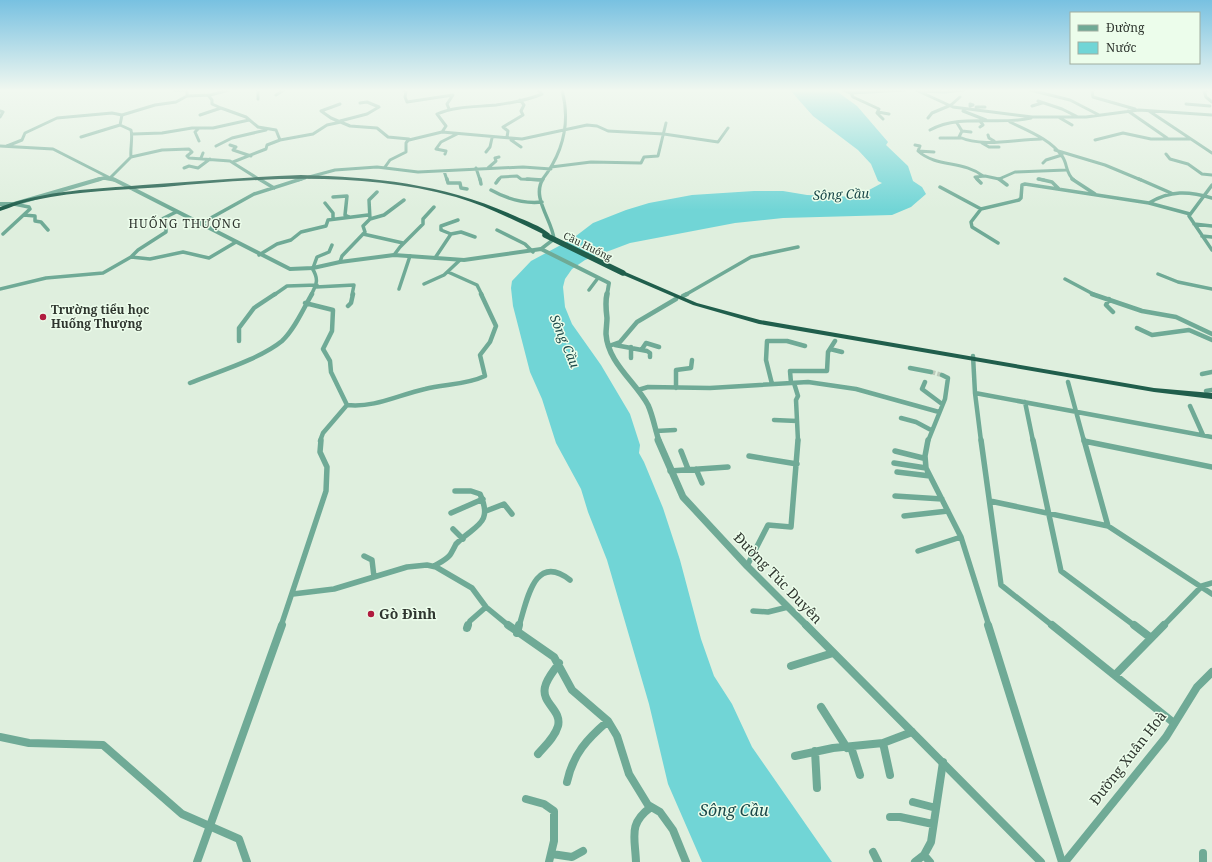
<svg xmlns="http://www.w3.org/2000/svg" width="1212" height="862" font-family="'Noto Serif',serif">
  <rect width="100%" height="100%" fill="#dfefde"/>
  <path fill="#71d5d6" d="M790,90H835L857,106L888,142L886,145L908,166L913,181L922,187L926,194L911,207L892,215L783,218L735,223L630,243L585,260L572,269L565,279L563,287L565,307L572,324L601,365L630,414L640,445L639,453L644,462L663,508L680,560L701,639L714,676L732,704L752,747L832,862H702L668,784L649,704L607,560L588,512L581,489L556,443L542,399L530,372L513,306L511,288L512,281L531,261L572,239L593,223L626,210L649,203L692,195L754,191H783L807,195L856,197L882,183L878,181L871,164L858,150L813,116Z"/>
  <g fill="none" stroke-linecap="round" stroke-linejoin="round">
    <path stroke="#bccabb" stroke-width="4.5" stroke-dasharray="4.5 2" stroke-linecap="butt" d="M931,372L942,375"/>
    <path stroke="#6faa96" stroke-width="3" d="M174,90H187V96
      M258,90V99
      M403,90L406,92L405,97L407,102L453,95L447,104L449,109
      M843,90L851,93L853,97L879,109L877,113L883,119
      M916,90L953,107L1032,117H1086L1139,110L1212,115
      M1030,90L1070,100L1099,115
      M1094,90L1092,91L1093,97L1135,109
      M1206,90L1207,91H1204L1206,97L1212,102
      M920,91L945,92L964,90
      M851,93L905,90
      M276,95L284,90
      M1038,101L1062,109L1078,117
      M970,104L973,105L970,106
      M1186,104L1210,106
      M1032,106L1042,103
      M976,107H985
      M221,108L246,117L258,127L276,130L280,140
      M0,111L3,112L0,117
      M321,111L331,118L350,126L377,128L388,137L409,139L406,143V152L390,160L385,167
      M321,111L340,104
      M963,111L986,120
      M1128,111L1167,138
      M1149,111L1212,153
      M878,112L889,114
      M200,115L221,108L212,104V100L208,95
      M928,118L932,113L951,105L960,97
      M1060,118L1072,125
      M340,121L367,114L379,107L367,102L360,103
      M980,121L983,125L980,127
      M1010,122C1028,131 1050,139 1062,156C1068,164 1065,173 1074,180
      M957,123L962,131L959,137C984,148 1015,139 1041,139
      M199,128L195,132L199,141
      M930,130C961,113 998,126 1031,118
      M962,131L971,132
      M442,132L446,126L437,114C455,106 476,107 496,105C511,103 528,100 542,94L538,90
      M133,134L162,133L192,128H213L249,120
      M988,135L989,138L994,141
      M81,137L120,125
      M507,137L508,131L503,127L523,115L521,111L524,105L520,100
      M940,138H960
      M514,139L511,140L521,147
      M409,140L442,132L522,139L587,125L597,126L608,131L664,134L718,142L728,128
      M1095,140L1123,133L1151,139H1191
      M982,143L989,147H999
      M230,145L236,147L233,150L251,156
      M915,145L920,146L918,151C937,168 963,160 983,176
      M0,146L53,149L110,178L131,157C130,148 133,138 131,130L120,125L122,115
      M7,146L22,140L25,133L57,118L112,113L122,115L155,105L176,102L187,96L210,95L229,90
      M216,146L232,138L266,130
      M1055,150L1105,165L1141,180
      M918,151L934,152
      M486,152L490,147L492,138
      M445,154L446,151L436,149L441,142L457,134
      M1166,154L1170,159L1188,164L1202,174L1212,175
      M131,157L162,150L189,149L192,152L187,156L189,158L230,161L257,178
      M201,158L203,153
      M233,162L266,149L267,145L280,140L313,134L327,125L341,122
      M1043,163L1046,160L1062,155
      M551,167L591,162L641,163L644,157L658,156L666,123
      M184,168L189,166L198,168L210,159
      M476,168L480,180
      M488,168L496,161L495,158L499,157
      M444,171L447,180
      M309,177L335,170L377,167L418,172L523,167L551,169
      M259,179L261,180
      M1038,179L1044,180
      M298,180L305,178
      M498,180L501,177L517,176L521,179L542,180
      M542,180C563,153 571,124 562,90
      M978,180L975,177L985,176L999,179
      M1001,180L999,179L1015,172L1066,170"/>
    <path stroke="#6faa96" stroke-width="3.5" d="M259,179L274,188
      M447,179L448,183H460L461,188L467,189
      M480,179L481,184
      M527,179L542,180
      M977,179L981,183
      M999,179L1007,185
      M1039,179L1052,182L1059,189
      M1072,179L1095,194
      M1139,179L1171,193
      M496,183L499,179
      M1212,185L1189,216L1212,250
      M940,187L981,209L1019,200L1021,198L1022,185L1025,184L1149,203L1190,214
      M491,190C507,199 523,204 542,202
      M333,197L347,196L345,215L349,217
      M325,203L333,213V219
      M1149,203C1170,190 1189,191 1212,198
      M981,209L971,222L972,227L998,243
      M24,215L35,216V221L41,222L48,230
      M370,219L384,215L404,200
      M200,224L254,194L301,179
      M1194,224L1212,226
      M497,230L525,244L533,252
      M3,234L30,209L29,207L14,204
      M363,234L403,243
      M451,234L441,230V226L458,220
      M1202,236L1212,237
      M541,249L554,239C552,220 531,197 543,179
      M259,255L277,244L291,240L301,232L326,226L328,220L368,215
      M394,255L400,247L423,224V219L434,207
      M131,257L150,259L183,252L209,258L236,242
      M435,258L451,234L461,232L475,237
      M340,262L342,256L365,232L363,226L370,219L369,200L377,192
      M313,268L317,257L329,252L332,245
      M448,272L477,285L482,295
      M1158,274L1178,282L1212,289
      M1065,279L1095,295
      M424,284L444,275L460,260
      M316,287L354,285L352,295
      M0,289L46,278L103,273L131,257L138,250L166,232V224L160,220L176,212
      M399,289L410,256
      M589,290L598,278
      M274,295L287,286L317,285
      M311,295C317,284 319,279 312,268
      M685,295L751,257L798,247"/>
    <path stroke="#6faa96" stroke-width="4.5" d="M1092,294L1142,311L1176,317L1212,334
      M683,296L687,294
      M1109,299L1106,305L1113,312
      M305,303L333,310L332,331L323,349L330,361L331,372L347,405L323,433L320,441
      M348,306L351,303L353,294
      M1137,328L1152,335L1189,330L1212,340
      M239,341V328L254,308L275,294
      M615,345L647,351L650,353V357
      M609,346L620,342L637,322L676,299
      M631,347V358
      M642,349L646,343L659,347
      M830,349L842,352
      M973,356L975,393L981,441
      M910,368L931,372
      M1202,374L1212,372
      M925,382L922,389L942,404
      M1068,382L1084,441
      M190,383C217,372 260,359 282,341C295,329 303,309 312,294
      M791,383L790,371H827L828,352L835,341
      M794,383L798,396L796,400L798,441
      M772,384L766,360L767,341H787L805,346
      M676,388V370L691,368L692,360
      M638,390L648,387L710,388L808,382L856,389L939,412
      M1206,391L1212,390
      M975,393L1212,437
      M1025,402L1033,441
      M347,405C375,408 398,395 425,389C445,384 466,385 485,376L480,355L490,342L496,326L481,294
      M1190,406L1203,435
      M901,418L916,422L931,430
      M774,420L797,421
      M656,431L675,430
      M928,441L945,399L948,378L942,375"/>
    <path stroke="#6faa96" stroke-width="5.5" d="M928,440L925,456L926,468L961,537L989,626
      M981,440L1001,585L1053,626
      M1033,440L1061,571L1135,626
      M1084,440L1108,526L1212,594
      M1084,441L1212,467
      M681,451L688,469
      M895,451L923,458
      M749,456L797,464
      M894,463L926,468
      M696,469L702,483
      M670,471L728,467
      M897,472L930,476
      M895,496L942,499
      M990,501L1108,526
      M486,511L504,504L512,514
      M451,513L483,499
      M904,516L948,511
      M453,529L463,539
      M918,551L961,537
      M364,556L372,560L374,577
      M434,566C439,563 446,560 450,555C452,552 454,548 456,544C474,525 494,525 480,494L471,491H455
      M747,566L768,525L791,527L798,440
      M293,594L334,589L407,567L427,565L436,567L472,588L486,607L509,626
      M753,611L768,612L788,607
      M281,626L326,491L327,467L320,452L321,440
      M468,626L470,621L486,607
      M519,626C527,601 534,552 570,580
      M1163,626L1202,586L1212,583"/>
    <path stroke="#6faa96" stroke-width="8" d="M508,625L554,657L572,690L608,721L617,736L629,774L648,805L660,812L673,830L686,862
      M988,625L1062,862
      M1052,625L1174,723
      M1134,625L1151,638
      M467,628L468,625
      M517,633L519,625
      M791,666L833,653
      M1115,675L1164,625
      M821,707L847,748
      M883,743L890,775
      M851,747L860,775
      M815,751L817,788
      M538,754C545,746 555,737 558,726C562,710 541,703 545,687C547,678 554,671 559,663
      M795,756L833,748L883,743L912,732
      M567,782C573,754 587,739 608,721
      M526,799L544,804L554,811V841L549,862
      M913,802L936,808
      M890,817H900L933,824
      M873,852L878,862
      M1203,853V862
      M552,854L572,857L583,851
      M924,855L930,862
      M197,862L282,625
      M636,862C635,836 628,824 651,807
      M915,862L924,855L931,842L943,762"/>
    <path stroke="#6faa96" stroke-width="3.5" d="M96,180L104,178L115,180"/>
    <path stroke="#6faa96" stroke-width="4" d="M113,179L131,188
      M133,189L290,269L313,268L340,262L394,255L464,260L541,249L609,283L607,295
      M0,204H14L100,179"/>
    <path stroke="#6faa96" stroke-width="5.5" d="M607,294C605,302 606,310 607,318C607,323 606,329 606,334C608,363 635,381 648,405C653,416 655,429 659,441"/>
    <path stroke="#6faa96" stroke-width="7" d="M658,440L683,497L747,566L807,626"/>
    <path stroke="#6faa96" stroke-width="8" d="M806,625L1041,862
      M0,737L29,743L103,745L182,814L239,839L247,862
      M1065,862L1166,737L1197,687L1212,672"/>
    <path fill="#205e4c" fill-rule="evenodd" d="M301,175C376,177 445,184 515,216C526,221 541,226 550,234L545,235C516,221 487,206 456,197C361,171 262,178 164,187C121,190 77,191 35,200C23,202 12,207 0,211V207C46,190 95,189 143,185C196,181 248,177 301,175Z
      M623,271L697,303L760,320L1154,388L1212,393V399L1154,392L759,324L693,305L621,274V272Z"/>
    <path stroke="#205e4c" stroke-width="5.5" d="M545,235L623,273"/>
  </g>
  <linearGradient id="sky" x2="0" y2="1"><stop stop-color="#78c1e1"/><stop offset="0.43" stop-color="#f1f8f0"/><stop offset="1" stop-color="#f1f8f0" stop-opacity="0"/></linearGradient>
  <rect width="1212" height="210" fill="url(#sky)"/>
  <g fill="#b01c3f" stroke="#ecfdeb" stroke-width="1.5">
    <circle cx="43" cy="317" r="4"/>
    <circle cx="371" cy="614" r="4"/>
  </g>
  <g text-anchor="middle" stroke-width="3" stroke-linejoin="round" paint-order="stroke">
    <g font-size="10" fill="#2f362f" stroke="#ecfdeb">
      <text transform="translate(588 246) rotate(26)" y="4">Cầu Huống</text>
    </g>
    <g font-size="12" letter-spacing="1" fill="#2f362f" stroke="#ecfdeb">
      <text x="185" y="228">HUỐNG THƯỢNG</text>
    </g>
    <g font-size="12" font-weight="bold" fill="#2f362f" stroke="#ecfdeb" text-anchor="start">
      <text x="51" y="314">Trường tiểu học<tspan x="51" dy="14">Huống Thượng</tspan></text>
    </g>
    <g font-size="13" font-style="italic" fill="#1a4849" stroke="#ecfdeb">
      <text transform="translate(841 194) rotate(-2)" y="5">Sông Cầu</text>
      <text transform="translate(565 341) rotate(67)" y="5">Sông Cầu</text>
    </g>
    <g font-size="14" fill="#2f362f" stroke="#ecfdeb">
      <text transform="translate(778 578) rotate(46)" y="5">Đường Túc Duyên</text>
      <text transform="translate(1128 758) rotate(-52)" y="5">Đường Xuân Hoà</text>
    </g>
    <g font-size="14" font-weight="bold" fill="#2f362f" stroke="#ecfdeb" text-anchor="start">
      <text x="379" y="619">Gò Đình</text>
    </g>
    <g font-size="16" font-style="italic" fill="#1a4849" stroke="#ecfdeb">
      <text x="734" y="816">Sông Cầu</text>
    </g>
  </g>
  <rect x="1070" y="12" width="130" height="52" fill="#ecfdeb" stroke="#a0ada0"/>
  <rect x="1078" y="25" width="20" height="6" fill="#6faa96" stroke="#a0ada0"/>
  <text x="1106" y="32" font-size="12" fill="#2f362f">Đường</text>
  <rect x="1078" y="42" width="20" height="12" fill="#71d5d6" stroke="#a0ada0"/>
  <text x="1106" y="52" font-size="12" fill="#2f362f">Nước</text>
</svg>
